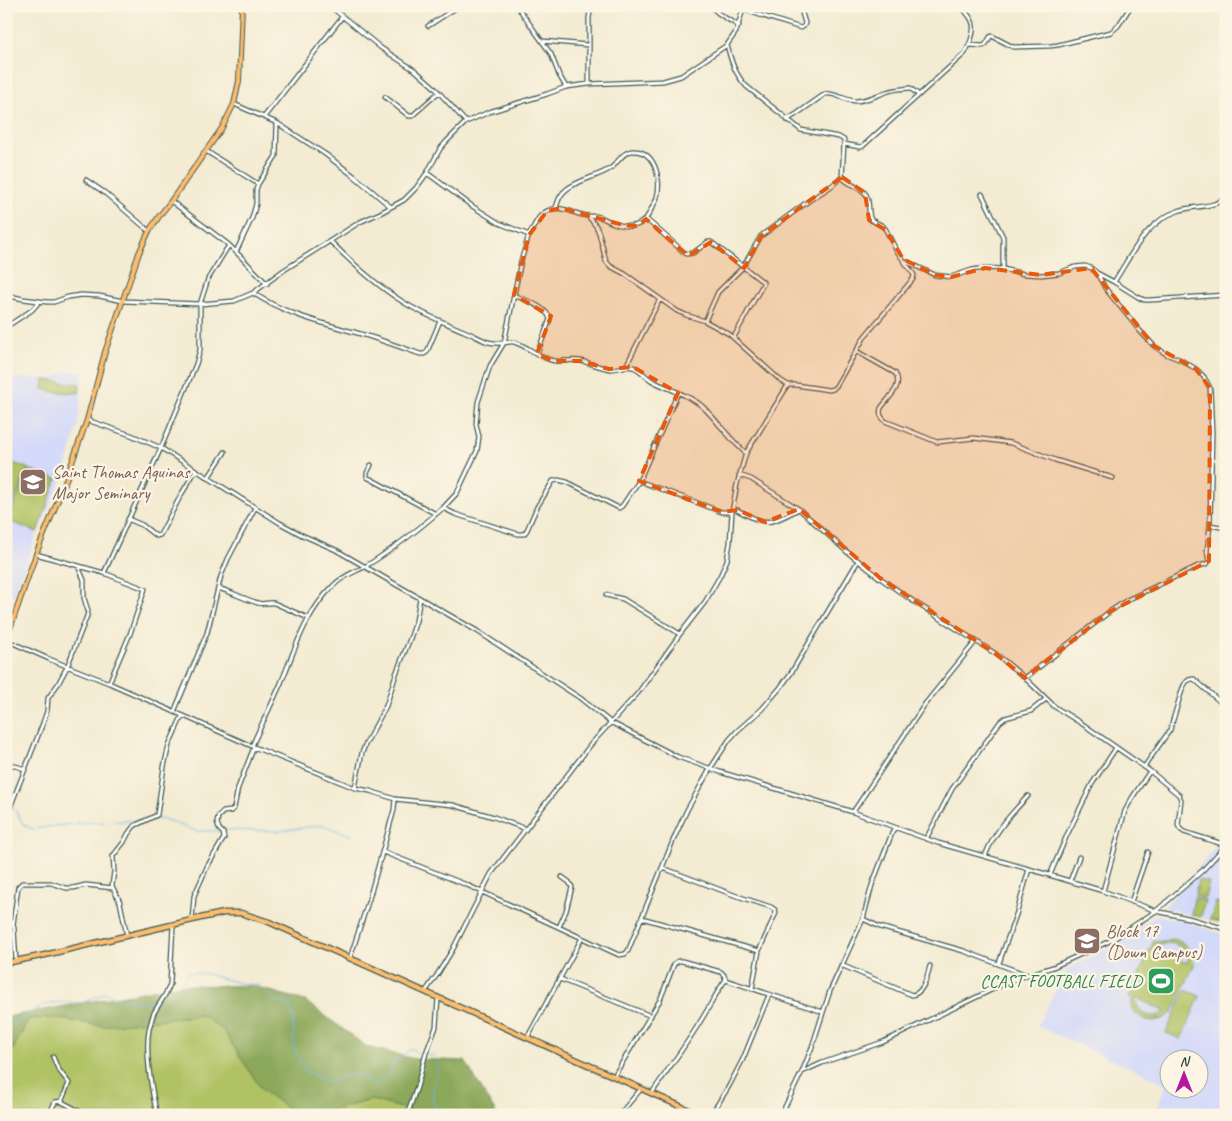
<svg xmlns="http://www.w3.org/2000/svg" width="1232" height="1121" font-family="Caveat,sans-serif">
  <rect width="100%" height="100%" fill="#fcf5e5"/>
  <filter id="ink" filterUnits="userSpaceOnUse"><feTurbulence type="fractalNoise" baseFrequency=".02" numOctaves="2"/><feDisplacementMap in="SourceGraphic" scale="10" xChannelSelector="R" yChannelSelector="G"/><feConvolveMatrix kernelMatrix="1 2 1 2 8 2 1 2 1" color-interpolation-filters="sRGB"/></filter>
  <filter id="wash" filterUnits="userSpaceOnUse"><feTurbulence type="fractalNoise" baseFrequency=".0096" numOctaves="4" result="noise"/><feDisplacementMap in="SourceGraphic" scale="20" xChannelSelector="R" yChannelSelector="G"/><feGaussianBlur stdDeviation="1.12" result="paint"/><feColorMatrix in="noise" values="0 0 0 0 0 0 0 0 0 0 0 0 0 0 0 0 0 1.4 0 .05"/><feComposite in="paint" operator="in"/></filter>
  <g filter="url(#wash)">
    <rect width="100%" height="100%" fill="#f3ebd2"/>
    <path fill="#d3d9f9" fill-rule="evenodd" d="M83,371L78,425L64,473L57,491L34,541L15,594L13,596L6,594V378H54L63,372Z
      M1226,835V924L1164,908Z
      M1157,915L1189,923L1226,935V1115H1155L1166,1084L1037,1026L1066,970L1111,947ZM1170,1058H1200V1088H1170Z"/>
    <path fill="#b1c265" stroke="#68804c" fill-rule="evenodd" d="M44,380L80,384L79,393L55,392L43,389Z
      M6,461L28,468L6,520Z
      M29,469L57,479L37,532L8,521Z
      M1198,880L1209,882L1205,898L1195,896Z
      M1194,898L1205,900L1201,917L1191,915Z
      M1216,902L1225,905L1220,922L1210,920Z
      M1172,939C1185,941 1194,951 1194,965L1172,1013L1163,1019L1153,1021L1147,1020L1141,1017L1135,1013L1131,1006L1132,999L1129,998L1154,940L1158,942ZM1168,943C1180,944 1189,950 1188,963L1157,950L1161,945ZM1136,998L1165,1011C1154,1023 1135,1013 1136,998Z
      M1185,990L1200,996L1181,1039L1166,1033Z
      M201,1015L223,1030L262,1090L297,1115H6V1062L29,1019L54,1018L103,1026Z
      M372,1100L417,1112L420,1115H314Z"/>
    <path fill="#8ca85a" stroke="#567247" d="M180,985L253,986L305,1001L367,1047L415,1059L465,1061L497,1115H420L417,1112L372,1100L314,1115H297L262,1090L223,1030L201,1015L103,1026L54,1018L29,1019L6,1062V1017Z"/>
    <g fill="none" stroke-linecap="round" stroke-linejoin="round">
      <path stroke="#6ab5e3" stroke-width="1" d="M6,800L16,811L23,824L32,829L79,823L144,820
        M150,819H164L196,831H219
        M223,830L279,831L323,825L352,836
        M166,996L176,989L188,973L207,974L238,983L259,985L274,1001L289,1004L293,1018L294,1049L305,1071L331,1082L344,1076L358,1073L374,1086L388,1076L394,1062L412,1048L421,1057H423
        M6,1029L43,1005L61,1002L82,1003L105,993L124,999L154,1004L160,999
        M427,1056L434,1055L438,1068L433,1090V1101L443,1115"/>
    </g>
  </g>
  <g filter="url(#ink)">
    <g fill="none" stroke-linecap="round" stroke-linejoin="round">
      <g stroke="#3f574c" stroke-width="5.5">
        <path id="minor" d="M330,6L381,48L416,71L433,86L466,122
          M517,6L551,54L559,75L566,87
          M711,6C718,16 729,19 739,26
          M744,10L801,28L804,26L805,23L800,6
          M428,26L459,6
          M542,41L588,45
          M970,45L983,46L986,44L990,37L992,36L1013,47L1050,46L1058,45L1111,32L1118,26L1131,6
          M589,84V18L591,6
          M385,97L409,116H412L439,92
          M234,104L277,123L325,154L354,176L391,207
          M264,117L342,17
          M787,120L798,113L825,94C835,92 845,101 856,101C868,100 875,96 886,92C894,89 902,89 910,88L919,95
          M844,144L860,147L863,146L965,53C970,44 977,29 971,19C968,14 964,10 961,6
          M206,151L258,184
          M427,173L472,206L499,223L529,235L521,261L504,343L490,366L478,402L476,424L479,437L477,451L457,493L443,508
          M86,180L105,193L149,231
          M982,194L1003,237V269
          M171,201L229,245L243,259L267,284
          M588,216L596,226L599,233L606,261L610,266L625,274L677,311L686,315L705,321L729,334L780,380L788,385H796L829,390L833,389L836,386L865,336L913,279L914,275L896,250L886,230L883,226L871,220C867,212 871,200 865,193C859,186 848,185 842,177L844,144V140L839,137L801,130L746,86C735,74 731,61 727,45
          M646,219L686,254L693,253L708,242H711L763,282V284L734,337
          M529,235C534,227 538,215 547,211C561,204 573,214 587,216C591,217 595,215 599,217C604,218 608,221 613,223C628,228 640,229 649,214C651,208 656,203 657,197C662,180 655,149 632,151C622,152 618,163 611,168C598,177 580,179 567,189C560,194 558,201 556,208
          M330,241C352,263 376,285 403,302C422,314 443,322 464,331C472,334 480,339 488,342C493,343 498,344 503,343C507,343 510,341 514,342C528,346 540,359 555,361C564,362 573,359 581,361C591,363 601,368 611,369C619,369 625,365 633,367C640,369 645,376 651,380C667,389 688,394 702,406C718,421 729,439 746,453
          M236,252L252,218L256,204V190L258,184L276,156L277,124
          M903,260L935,275L951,277L972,270L985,268L1003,269L1024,274L1041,275L1059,273L1075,267L1085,266L1091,268L1097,273L1114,282L1138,297L1144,300H1150L1226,295
          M1114,282C1131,256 1146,221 1178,211C1194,205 1213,209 1226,197
          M253,293C285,314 318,322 354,332C376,338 398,346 420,354H424L427,352L440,321
          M6,295L23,299L47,302H54L68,297L81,295L99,296L123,301L200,304L234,301L253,293L284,270L360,222L380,213L404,200L416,188L427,173L440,149L446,142L466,122L489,112L547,94L566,87L589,84L663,81L681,76L727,45L736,32L744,6
          M514,295C525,300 547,307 550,319L537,354
          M705,321L718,292L743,267L761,236L810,200L830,187L842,177
          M6,327L32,310L39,302
          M856,351L895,373C904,386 888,398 881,408C879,414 881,417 885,421L937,442L974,438L1011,443L1055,460L1113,478
          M626,366L660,299
          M87,420L131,435L161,448L280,523L302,535L336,550L477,631L580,698L610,722L678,757L720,772L777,789L853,812L938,843L1029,869L1103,891L1156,911L1188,918L1226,929
          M371,465L367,473V477L436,514
          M739,475L751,479L799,509L846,551L880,578L913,601L996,654L1025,678L1055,707L1084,725L1150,771L1179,795L1181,800L1178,825L1180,829L1184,832L1226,845
          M208,478L225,452
          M639,481L678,393
          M733,508C744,513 760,524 772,521C781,519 791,513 799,509
          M128,519L142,525L156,536L160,535L181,495L196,470
          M1210,525L1226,528
          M36,554L104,573L145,589L130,634L109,683
          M104,573L161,448L196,364L200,350V304L208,279L229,245
          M218,588C232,592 244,599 258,603C263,605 268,602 274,603L308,618
          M606,595L623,599L680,634
          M6,640L49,659L109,683L254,747L355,788L370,791L395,799L453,805L494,817L526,829
          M1025,678L1109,612L1127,600L1198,566L1207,564L1209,561L1207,551L1210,525L1212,433L1210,388L1204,377L1196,369L1181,360L1166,354L1154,346L1140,331L1105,288L1097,273
          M174,712L207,633L221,576L228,559L255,508
          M252,746C261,725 272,704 281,683C295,649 306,612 333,586C342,576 355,572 366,566C392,550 419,529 443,508L455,514L518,534H524L527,530L537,507L553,481L558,480L567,482L619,508L622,506L639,481L722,512H732
          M6,763L25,769
          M1144,767L1170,730L1182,690C1184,684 1187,678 1194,679L1226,707
          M355,788L362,753L365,745L386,706L396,674L411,636L416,621L420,598
          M853,812L925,704L976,641
          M6,818L43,723L47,711L48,698L58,684L67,667L87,616L88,611L84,598V580L78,566
          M926,839L952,789L1000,722L1005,718L1031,711L1046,699
          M383,852L467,885L619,955L625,954L628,951L675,836L687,810L710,769L729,740L737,731L762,709L780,688L791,673L858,561
          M985,856C995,831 1010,815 1028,796
          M663,868L734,895L771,907L775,910L776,913L774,917L759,951L752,989
          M1050,875L1067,835L1092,784L1116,748
          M1070,881L1079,857
          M1103,891L1125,811L1132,798L1150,771
          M1131,902L1148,852
          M642,918L759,951
          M863,919L880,927L964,951L1027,975
          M192,920L194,896L207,867L224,838L223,833L219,829L217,823L218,817L223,812L231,811L234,808L238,788L254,747
          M6,921L13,925L14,928L16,961
          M13,925L18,887L22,883H51L66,888H73L86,885L113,888
          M559,927L566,911L572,887L569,882L562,877
          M127,936L120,902L112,886L114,871L113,856L124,842L128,834L134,826L157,815L164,767L169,745L182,716
          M350,958L369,899L394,810L395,799
          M999,963L1017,912L1029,869
          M841,965L912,995C924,993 927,976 930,966
          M560,979L651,1016
          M425,992L437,975L453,949L491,874L592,743L638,693L680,634L705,602L720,576L727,560L730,543L732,512L737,484L746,453L788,385
          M527,1038L582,938
          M53,1057L58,1069L69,1083L62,1100V1102L87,1115
          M802,1072L822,1063L883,1042L1008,982L1027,975L1053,967L1112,940L1156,911L1203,870L1226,845
          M614,1076L660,1000L674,964L678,961H682L721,972L724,975L726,980L823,1012
          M652,1093C670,1066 690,1040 706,1012C712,1002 717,992 724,982L726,980
          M49,1115L55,1102L62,1101
          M157,1115C152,1092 145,1052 149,1030C150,1025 152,1019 153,1015C158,1004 167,995 170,984L173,925
          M407,1115L417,1087L426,1053L436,1027L438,998
          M619,1115L641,1089
          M711,1115L729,1086L743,1059L769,995
          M781,1115L802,1072L812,1047L830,991L863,919L872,885L894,828"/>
      </g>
      <g stroke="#3f574c" stroke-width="6">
        <path id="major" d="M6,640L36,554L63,488L87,420L105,352L139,253L149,231L160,215L171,201L222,128L234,104L239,81L242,6"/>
      </g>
      <g stroke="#3f574c" stroke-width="7">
        <path id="highway" d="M6,963L45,955L205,917L224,913H241L269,922L700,1115"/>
      </g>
      <use href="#minor" stroke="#fff" stroke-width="3"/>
      <use href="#major" stroke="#fcbd6f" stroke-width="4"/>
      <use href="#highway" stroke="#fcbd6f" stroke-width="4.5"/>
    </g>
  </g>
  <path fill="#e8590c" fill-opacity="0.2" stroke="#e8590c" stroke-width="4" stroke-dasharray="10 6" stroke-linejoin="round" d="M842,177L865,193L869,220L886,230L903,259L935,275L951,277L985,268L1041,275L1091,268L1154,346L1196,369L1210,388L1209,561L1109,612L1025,678L996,654L880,578L799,509L765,522L738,510L722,512L639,481L678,393L633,367L609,369L580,361H553L537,354L551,316L514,295L529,235L547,211L561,208L623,225L637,226L646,219L688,256L711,242L744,268L761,236Z"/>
  <defs>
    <g id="university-square" transform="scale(1.4375)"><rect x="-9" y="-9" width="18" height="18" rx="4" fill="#8d6e63" stroke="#fcf5e5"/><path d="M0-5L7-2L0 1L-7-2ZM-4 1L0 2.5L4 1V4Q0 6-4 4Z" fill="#fff"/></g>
    <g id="stadium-square" transform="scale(1.4375)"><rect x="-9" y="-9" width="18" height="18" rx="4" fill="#2e9e5b" stroke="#fcf5e5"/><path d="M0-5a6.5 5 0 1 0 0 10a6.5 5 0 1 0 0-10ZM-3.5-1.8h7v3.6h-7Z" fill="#fff"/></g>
  </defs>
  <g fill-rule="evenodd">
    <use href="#university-square" x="33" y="482"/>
    <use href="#university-square" x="1087" y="941"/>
    <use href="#stadium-square" x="1161" y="981"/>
  </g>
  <g text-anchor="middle" stroke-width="4.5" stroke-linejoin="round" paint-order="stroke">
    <g font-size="18" fill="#785e54" stroke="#fcf5e5" text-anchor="start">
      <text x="52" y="478">Saint Thomas Aquinas<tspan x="52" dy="21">Major Seminary</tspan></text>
      <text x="1106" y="937">Block 17<tspan x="1106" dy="21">(Down Campus)</tspan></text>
    </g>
    <g font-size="18" fill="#27864d" stroke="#fcf5e5" text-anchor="end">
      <text x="1142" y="987">CCAST FOOTBALL FIELD</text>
    </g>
  </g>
  <rect width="1232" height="1121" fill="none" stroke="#fcf5e5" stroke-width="25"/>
  <g transform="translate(1184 1074)"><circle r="24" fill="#fcf5e5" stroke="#a4ab9e"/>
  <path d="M0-4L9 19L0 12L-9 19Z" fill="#b5179e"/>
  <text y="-8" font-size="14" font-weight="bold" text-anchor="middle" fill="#1f3d34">N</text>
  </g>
</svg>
